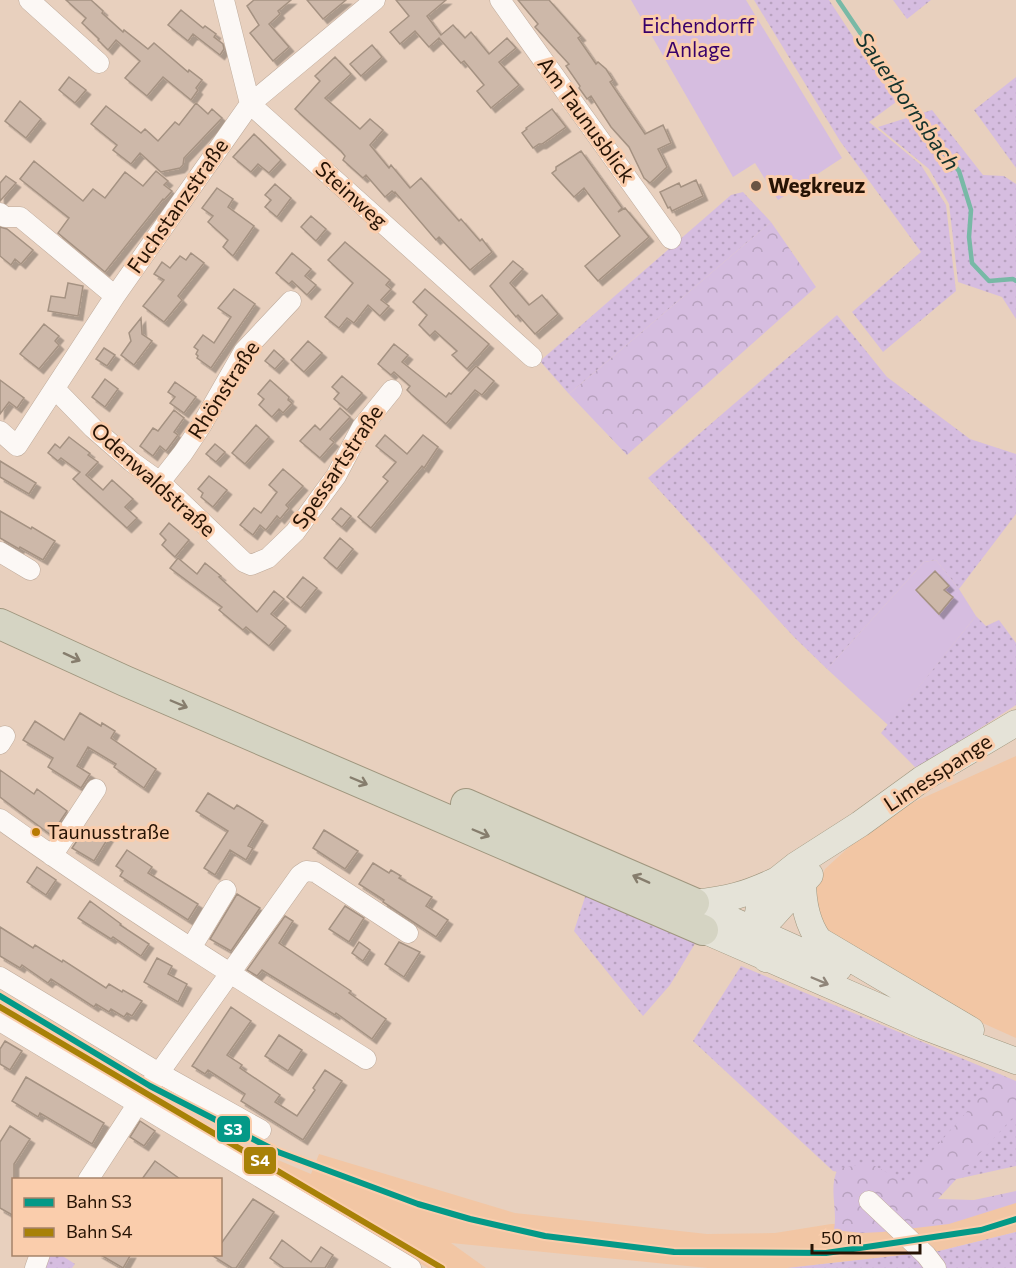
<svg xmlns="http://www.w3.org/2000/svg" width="1016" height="1268" font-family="Commissioner,sans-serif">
  <defs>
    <pattern id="grass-dots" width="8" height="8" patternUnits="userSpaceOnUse" patternTransform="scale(1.5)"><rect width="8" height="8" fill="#d6bde0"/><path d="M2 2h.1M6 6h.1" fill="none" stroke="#b8a2bf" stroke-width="1.8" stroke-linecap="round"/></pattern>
    <pattern id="forest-crowns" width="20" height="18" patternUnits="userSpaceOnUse" patternTransform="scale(1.5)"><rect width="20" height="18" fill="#d6bde0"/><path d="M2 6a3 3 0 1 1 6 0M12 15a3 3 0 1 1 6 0" fill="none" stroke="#b8a2bf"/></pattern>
    <filter id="shadow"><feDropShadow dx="4.5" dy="4.5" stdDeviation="0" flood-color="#0004"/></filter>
  </defs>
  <rect width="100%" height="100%" fill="#e8d0be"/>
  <path fill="#f2c6a4" d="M1016,756V1038L958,1012L828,937L811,897L825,869L883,816Z
    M319,1154L515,1213L707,1234L775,1233L831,1224L932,1223L1016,1199V1232L939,1251L787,1268H708L451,1243L486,1268H428L261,1169L271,1157L311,1174Z"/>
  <path fill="url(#grass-dots)" d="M754,0H829L896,102L869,122L921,165L946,205L956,291L883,352L852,312L921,252L840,141Z
    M893,0H931L907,19Z
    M1016,77V168L974,110Z
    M932,110L983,175L1004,176L1016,184V319L1002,297L958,282L949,204L929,169L878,127Z
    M743,192L771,222L569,394L540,361L731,195Z
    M837,315L887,377L970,439L1016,454V514L959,589L936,560L924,562L827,669L794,637L648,478Z
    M976,616L986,626L999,620L1016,643V705L917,769L881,733Z
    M586,894L696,942L670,985L643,1016L574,931Z
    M741,966L1016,1081V1166L934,1184L883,1191L865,1178L833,1171L693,1041Z
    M1016,1232V1268H787L939,1251Z
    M49,1255H61L75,1264L72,1268H44Z"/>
  <path fill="url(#forest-crowns)" d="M771,222L816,287L627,455L569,394Z
    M1000,1074L1016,1083V1114L938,1199L974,1200L1016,1191V1203L949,1224L882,1232L862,1233L834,1230C838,1208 828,1189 838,1168L871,1164L905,1182Z"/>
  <path fill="#d6bde0" d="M631,0H746L842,158L778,200L755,163L733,177Z
    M936,560L959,589L976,616L888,725L827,669L924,562Z"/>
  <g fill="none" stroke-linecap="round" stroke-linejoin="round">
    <path stroke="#78b9a6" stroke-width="4.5" d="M838,0L928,133L959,171L971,210L969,237L972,263L989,281L1013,279L1016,281"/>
  </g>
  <path fill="#cdb8a9" stroke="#a59282" stroke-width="1.5" filter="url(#shadow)" d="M66,0H91L103,11L102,13L123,32L124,30L148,49L154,43L188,72L189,70L202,80L196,88L198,90L191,100L163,77L147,96L125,78L140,61L116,40L108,50L98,40L99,39L82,23L86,18Z
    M254,0H291L278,11L280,14L269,24L289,47L273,61L250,33L259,25L247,6Z
    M307,0H346L323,19Z
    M396,0H446L427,16L441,35L453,25L465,38L471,32L489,54L507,38L516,48L499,62L519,85L491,108L477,91L484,85L464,61L461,63L439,38L429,47L415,31L400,44L390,32L409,16Z
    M518,0H549L581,36L578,38L596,64L598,62L606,69L613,80L610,82L645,134L663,125L671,143L658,149L667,167L650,183L644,178L629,147L611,127L591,96L587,99L579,88L580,86L566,66L569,64L535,27L538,24Z
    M181,10L203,28L205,26L216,34L214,37L223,44L224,49L220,55L193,34L188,41L168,25Z
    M372,45L382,57L361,76L350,64Z
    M335,57L351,74L325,98L360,129L370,119L383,130L370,145L389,168L391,165L410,188L421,178L459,221L461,219L480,241L482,239L492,252L470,270L439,237L436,240L395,192L394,193L392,191L385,197L366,175L363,178L343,160L345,156L341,151L295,109L320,81L315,76Z
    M69,77L86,90L75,103L59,90Z
    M20,101L41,119L26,138L5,121Z
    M196,103L208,114L212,109L222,118L184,158L183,165L180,168L161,172L140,153L131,164L113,150L117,145L91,124L106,106L141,133L145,129L158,141L175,122L179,125Z
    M552,109L566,127L542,144H539L533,148L522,133L527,129L526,128Z
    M254,134L281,160L269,173L258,164L251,172L233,157Z
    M581,151L622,208L618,212L625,208L649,237L598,281L585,266L620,236L584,188L574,197L552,173L556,170V167Z
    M34,161L83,201L93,189L105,198L125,172L143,186L156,171L168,181L164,185L172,191L164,200L163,199L105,272L58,233L69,218L20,179Z
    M6,176L16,183L0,201V183Z
    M696,180L703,196L672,211L670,207L668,208L660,192L679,183L681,187Z
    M275,184L291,198L277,217L265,207L271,200L265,195Z
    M217,188L233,199L228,207L254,226L233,256L223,247L228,240L208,222L213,216L202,208Z
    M311,216L326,229L316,241L301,227Z
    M0,227L7,229L33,250L21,264L15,259L11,265L0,256Z
    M345,242L390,280L386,285L391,289L381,300L389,306L380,316L368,305L354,323L347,318L339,328L325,317L353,283L328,260Z
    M191,253L204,263L178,296L182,300L164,322L143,306L164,280L154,274L162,262L170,268L180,256L186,260Z
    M292,253L311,269L305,276L316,285L307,295L292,281L289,284L276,273Z
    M513,261L523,269L510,283L529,305L542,295L558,314L535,334L518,315L516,317L490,286Z
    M68,283L83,286L78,316L48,311L51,296L65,298Z
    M234,289L255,304L211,368L197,358L198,356L196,354L198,350L194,347L203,335L214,343L231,317L218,308Z
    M425,289L489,344L467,369L452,355L457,351L435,331L430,336L419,325L427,315L413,302Z
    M141,318L142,334L152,341L134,365L121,355L131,341L129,333Z
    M44,324L59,336L55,341L59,345L39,369L20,354Z
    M308,341L322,353L304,372L291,360Z
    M394,344L408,355L402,362L446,397L449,393L451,394L476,366L494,381L482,395L475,390L446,424L411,394L407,390L410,386L394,372L391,375L378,364Z
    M104,348L115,355L107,366L96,359Z
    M274,350L284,359L275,369L265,361Z
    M342,376L362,393L347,410L334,399L339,393L332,387Z
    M105,379L118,389L105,407L92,397Z
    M0,380L24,398L17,408L9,402L0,414Z
    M270,380L289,397L288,400L292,403L283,413L279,409L272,417L259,405L264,399L258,394Z
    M175,382L196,397L184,413L170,403L175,397L168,392Z
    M340,408L350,417L330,439L334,442L320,458L300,441L315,425L320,430Z
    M174,410L184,418L174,432L178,435L166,451L160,446L153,456L140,446L153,428L158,431Z
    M256,425L269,437L245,464L232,453Z
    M385,435L407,454L423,435L438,447L424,468L422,466L371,528L358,517L388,481L383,477L396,462L376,446Z
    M69,437L90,453L88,455L98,462L86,475L103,490L112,480L133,499L125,507L137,518L127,528L73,479L80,472L61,458L58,461L48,453L55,444L60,448Z
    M215,444L225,452L216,462L206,454Z
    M0,461L36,483L29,494L0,477Z
    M283,469L303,486L286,505L289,508L280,519L277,516L266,530L260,525L253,535L240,525L254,508L261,513L277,492L269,485Z
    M209,476L227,490L213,507L201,497L203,493L198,489Z
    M341,508L351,516L342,527L332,519Z
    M0,511L31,529L32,527L55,541L43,560L20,547L19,549L0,538Z
    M169,523L189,540L175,557L162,545L166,540L160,534Z
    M340,538L353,549L337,569L324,558Z
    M178,558L197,574L205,563L221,576L219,577L257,612L274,591L284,599L271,614L286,626L269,646L246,627L243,630L219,610L222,607L170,568Z
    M935,571L949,586L944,590L953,597L939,614L916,590Z
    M303,577L317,588L301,608L287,597Z
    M80,713L101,726L102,723L115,731L111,738L156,769L144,788L114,767L116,764L88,747L77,766L90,774L81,788L48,767L53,758L23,740L35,721L64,740Z
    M0,770L34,794L37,789L67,811L51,835L0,797Z
    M208,793L234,809L237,805L263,821L248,846L253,848L246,860L230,850L215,875L204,868L228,831L196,811Z
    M98,828L110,835L94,861L72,848L83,832L92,838Z
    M324,830L358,851L345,869L313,848Z
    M127,850L152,867L148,873L198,904L188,920L120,876L123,871L116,866Z
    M373,863L389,873L391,870L401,876L399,878L432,897L426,906L448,920L436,937L383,902L384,900L359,884Z
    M37,867L56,880L46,895L27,882Z
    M237,894L260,908L231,951L210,939Z
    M90,901L121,924L120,925L149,944L141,956L113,937L111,939L78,918Z
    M345,906L364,918L349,942L329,929Z
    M285,916L293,921L279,943L351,991L349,993L386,1019L372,1039L336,1013L335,1015L262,970L257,976L247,970Z
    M0,927L33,948L35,945L62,962L63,960L106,988L109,984L122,992L123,990L142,1001L132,1016L127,1013L124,1017L111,1009L109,1012L96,1004L94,1007L51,979L48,983L22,965L20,968L0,956Z
    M359,942L370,950L363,961L352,953Z
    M399,942L420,952L404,977L385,964Z
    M157,958L172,966L168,974L187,984L178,1002L144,982Z
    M231,1007L251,1021L227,1055L242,1065L240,1068L280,1095L275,1102L297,1116L315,1090L313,1088L325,1070L342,1081L303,1140L241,1101L245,1094L208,1070L205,1074L192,1066Z
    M279,1035L302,1050L288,1071L265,1056Z
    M5,1041L22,1051L10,1070L0,1064V1049Z
    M26,1077L104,1123L92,1144L40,1113L38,1117L12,1101Z
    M140,1121L155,1131L144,1146L130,1137Z
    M10,1126L30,1139L14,1164V1216L0,1208V1142Z
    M155,1161L180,1179H142Z
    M253,1199L274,1212L236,1268H232L213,1256L220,1254V1245Z
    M282,1240L311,1262L321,1247L333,1255L325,1268H284L270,1258Z
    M99,1254H131L123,1268Z"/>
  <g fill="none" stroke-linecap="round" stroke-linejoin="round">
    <g stroke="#beaa9a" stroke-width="21">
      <path id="minor" d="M29,0L99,63
        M224,0L250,104L532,357
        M500,0L671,239
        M0,213L5,217H20L115,296
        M55,389L93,428L132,462L160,482L244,562L251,565L268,558L295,532L336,476L362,427L392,390
        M0,431L17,446L115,296L250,104L375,0
        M160,482L183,453L201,426L244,351L291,301
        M0,552L30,570
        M0,744L5,736
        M0,819C119,904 242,981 366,1059
        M52,856L96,789
        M191,948L226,890
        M0,977L159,1073L261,1130
        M0,1021L411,1268
        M88,1180L144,1094L300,875L306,871L315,872L408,933
        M869,1201L926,1255L936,1268
        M35,1268L40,1254"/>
    </g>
    <g stroke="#9f967e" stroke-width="27">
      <path id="major" d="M803,881C803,902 806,922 819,940L971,1030
        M694,903L839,968
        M694,903C729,899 745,895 777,880
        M703,930L923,1026L1016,1061
        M753,932L772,917L810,875
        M766,959L755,932L759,907L777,880L796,865L860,824L922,779L1016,723"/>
    </g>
    <g stroke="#9f967e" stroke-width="32">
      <path id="highway" d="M0,624L125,681L703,930
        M466,804L694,903"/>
    </g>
    <use href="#minor" stroke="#fcf8f5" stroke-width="20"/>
    <use href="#major" stroke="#e5e3d8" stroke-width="26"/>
    <use href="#highway" stroke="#d5d4c3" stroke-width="30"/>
    <g stroke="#facdac" stroke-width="10">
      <path id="rail-1" d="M0,996L150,1086L278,1152L418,1204L470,1219L545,1236L674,1252L826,1253L981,1230L1016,1219"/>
    </g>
    <g stroke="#facdac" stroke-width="10">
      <path id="rail-2" d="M0,1007L442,1268"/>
    </g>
    <use href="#rail-1" stroke="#049987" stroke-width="6"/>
    <use href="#rail-2" stroke="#a88107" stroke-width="6"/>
  </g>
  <defs><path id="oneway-shaft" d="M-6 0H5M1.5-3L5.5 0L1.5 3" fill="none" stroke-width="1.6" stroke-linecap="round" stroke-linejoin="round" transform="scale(1.5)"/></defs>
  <g stroke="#867d6d">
    <use href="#oneway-shaft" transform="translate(72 657) rotate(25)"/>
    <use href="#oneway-shaft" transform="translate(179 704) rotate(23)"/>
    <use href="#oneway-shaft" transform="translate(359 781) rotate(23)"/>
    <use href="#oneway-shaft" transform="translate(481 833) rotate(23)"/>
    <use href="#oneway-shaft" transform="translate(641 879) rotate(-156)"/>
  </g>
  <use stroke="#8f8579" href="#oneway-shaft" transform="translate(820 981) rotate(23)"/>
  <circle fill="#6a5545" stroke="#facdac" stroke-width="2" cx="756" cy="186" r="6"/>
  <circle fill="#b87a01" stroke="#facdac" stroke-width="2" cx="36" cy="832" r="5"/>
  <g text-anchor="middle" stroke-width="6" stroke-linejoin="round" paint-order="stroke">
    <g font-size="20" fill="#261304" stroke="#facdac" text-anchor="start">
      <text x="47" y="839">Taunusstraße</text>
    </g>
    <g font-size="21" fill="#38006a" stroke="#facdac">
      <text x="698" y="33">Eichendorff<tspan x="698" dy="24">Anlage</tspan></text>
    </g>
    <g font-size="21" fill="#261304" stroke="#facdac">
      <text transform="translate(586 120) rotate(54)" y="7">Am Taunusblick</text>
      <text transform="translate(351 195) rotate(42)" y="7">Steinweg</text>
      <text transform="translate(178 206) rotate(-55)" y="7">Fuchstanzstraße</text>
      <text transform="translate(224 390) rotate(-57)" y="7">Rhönstraße</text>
      <text transform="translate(338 467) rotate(-56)" y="7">Spessartstraße</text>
      <text transform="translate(153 480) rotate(42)" y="7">Odenwaldstraße</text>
      <text transform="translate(938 773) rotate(-33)" y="7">Limesspange</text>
    </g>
    <g font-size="21" font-weight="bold" fill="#261304" stroke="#facdac" text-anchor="start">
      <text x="768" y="193">Wegkreuz</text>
    </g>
    <g font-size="22" font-style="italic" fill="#13322c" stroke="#facdac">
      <text transform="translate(908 101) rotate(55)" y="8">Sauerbornsbach</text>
    </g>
  </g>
  <g stroke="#facdac" stroke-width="2">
    <rect x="216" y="1115" width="35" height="28" rx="6" fill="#049987"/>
    <rect x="243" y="1146" width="34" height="29" rx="6" fill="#a88107"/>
  </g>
  <g font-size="16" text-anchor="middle" font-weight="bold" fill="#fff">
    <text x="233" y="1135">S3</text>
    <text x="260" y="1166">S4</text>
  </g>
  <rect x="12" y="1178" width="210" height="78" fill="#facdac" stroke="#a58369" stroke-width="1.5"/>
  <rect x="24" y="1198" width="30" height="9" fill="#049987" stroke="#a58369" stroke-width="1.5"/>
  <text x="66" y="1208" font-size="18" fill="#261304">Bahn S3</text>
  <rect x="24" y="1228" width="30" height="9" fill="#a88107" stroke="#a58369" stroke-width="1.5"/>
  <text x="66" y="1238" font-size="18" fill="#261304">Bahn S4</text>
  <path d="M812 1244v9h108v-9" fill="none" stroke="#261304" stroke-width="3"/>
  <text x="821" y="1244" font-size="18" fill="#261304" stroke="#facdac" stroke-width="4.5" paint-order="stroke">50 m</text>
</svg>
